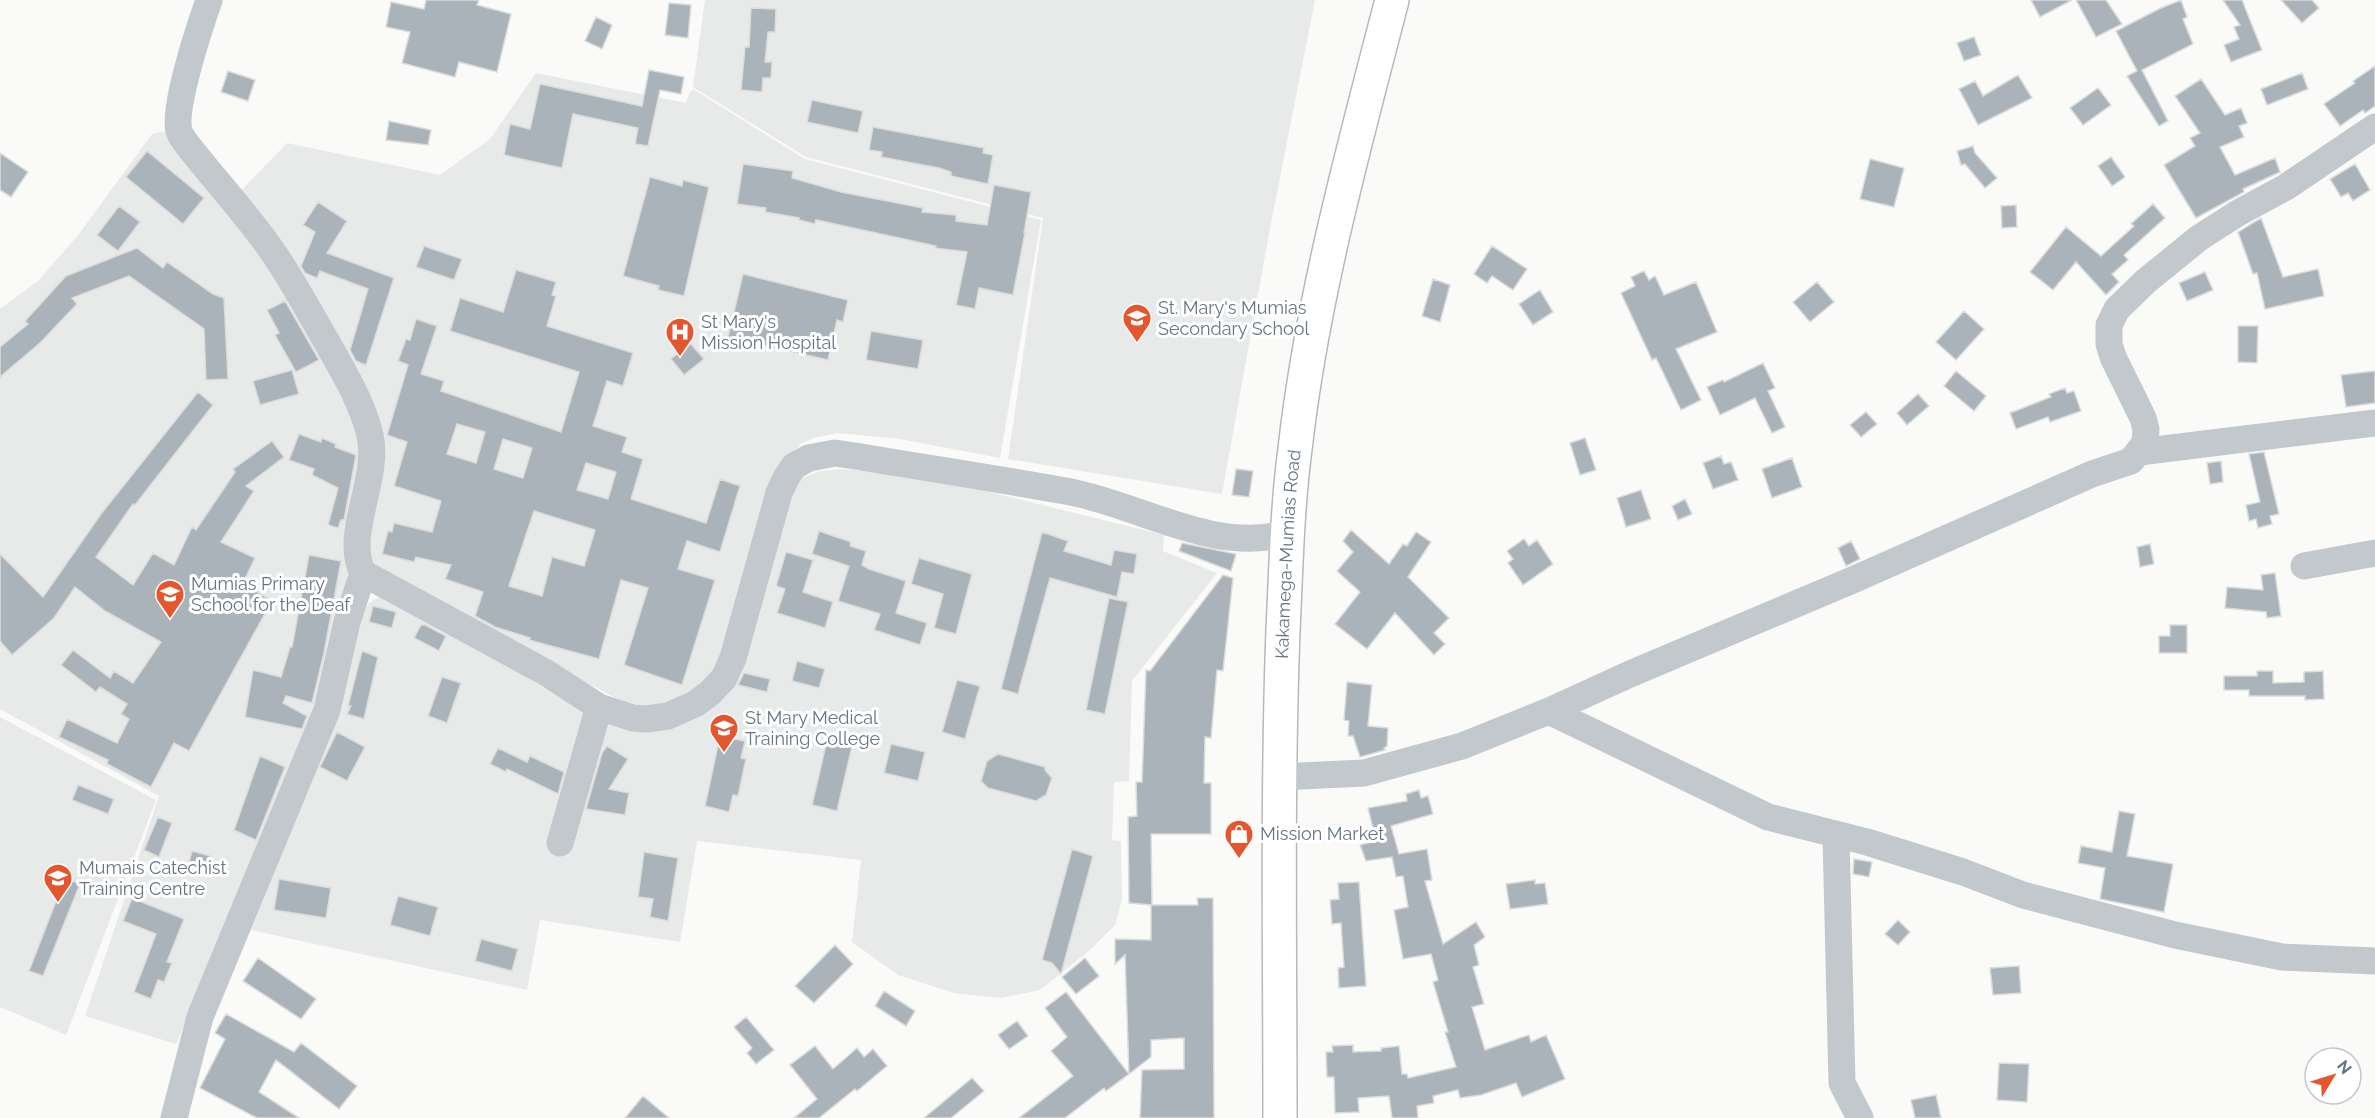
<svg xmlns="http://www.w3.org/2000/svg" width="2375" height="1118" font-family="Raleway,sans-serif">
  <rect width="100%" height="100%" fill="#fafaf8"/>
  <path fill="#e8e9e9" d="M705,0H1315L1270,228L1222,494L1008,459L1043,218L806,157L693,87Z
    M536,73L686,103L689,94L693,89L805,159L1041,220L1000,458L900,439L838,433L813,438L800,444L788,460L720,674L670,707L628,704L498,638L370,563L366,556L383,457L239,193L287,143L440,175L490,139Z
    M167,131L285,284L367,448L333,668L264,839L176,1044L85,1016L159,796L0,709V309L39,280L79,234L152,134Z
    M842,469L891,474L961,485L1164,535L1163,551L1217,573L1132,681L1129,781L1114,782L1112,840L1121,841L1122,900L1115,925L1090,950L1040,990L1001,998L954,993L898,975L852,942L861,860L697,841L680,942L540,920L527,990L251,930L311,781L361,615L369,603L379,597L395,600L429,616L562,699L700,713L790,491L802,478L821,471Z
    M0,717L156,800L66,1035L0,1007Z"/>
  <path fill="#aab3b9" stroke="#dcdcda" stroke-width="1.5" fill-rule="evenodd" d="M426,0H479L477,5L511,14L497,72L459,62L455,77L402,63L410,32L386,27L391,2L424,9Z
    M2031,0H2072L2040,17Z
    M2076,0H2106L2122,24L2096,37Z
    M2181,0L2187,17L2183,19L2193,44L2142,70L2168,121L2159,126L2127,76L2137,71L2116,31L2161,8Z
    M2223,0H2242L2262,50L2231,62L2224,45L2239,39L2234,27L2240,25Z
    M2281,0H2312L2319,8L2302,23Z
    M669,3L691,5L688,38L665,35Z
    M751,8L776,9L775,32H768L765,62H772L771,78H763L762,92L741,90L745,47H749Z
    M596,17L612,25L602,49L585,41Z
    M1974,37L1981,55L1964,61L1957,43Z
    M2375,66V106L2365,113L2363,110L2340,126L2324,104L2355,83L2353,81Z
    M649,70L684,77L681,94L660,90L648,146L635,144L638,128L573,114L562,168L504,155L510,124L530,129L540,84L642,106Z
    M228,71L255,80L248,101L221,92Z
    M2302,73L2308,89L2267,105L2261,89Z
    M2018,75L2032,98L1978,125L1959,89L1975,81L1983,96Z
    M2201,79L2225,115L2241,108L2247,123L2239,126L2244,137L2220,147L2235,175L2275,158L2280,172L2243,189L2244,192L2196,218L2164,165L2195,146L2190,138L2200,133L2175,96Z
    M2098,88L2111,105L2083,125L2070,108Z
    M812,100L863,111L858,133L807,122Z
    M389,121L431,130L428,145L386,140Z
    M873,127L984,148L983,153L993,155L988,184L951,176V172L939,168L881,157L882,152L869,150Z
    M1973,146L1975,153L1997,178L1985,188L1965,164L1961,165L1957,151Z
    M147,151L204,198L183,224L126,177Z
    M0,153L28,172L11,197L0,190Z
    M2111,157L2125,177L2112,186L2098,166Z
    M1870,159L1904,168L1894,207L1860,199Z
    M743,164L793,171L792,178L841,192L923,208L922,212L956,215V221L987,225L994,185L1031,192L1024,233H1025L1013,295L979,288L975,309L956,305L967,252L935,248L936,246L816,220L815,224L799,220V218L765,212L766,208L737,204Z
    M2355,164L2370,190L2353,201L2348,193L2341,197L2330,179Z
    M650,177L682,186L683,180L709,187L684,296L658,290L659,286L623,276Z
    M318,202L347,221L327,253L394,278L366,365L356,361L350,350L368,289L320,271L317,278L305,273L301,266L315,232L303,225Z
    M2153,204L2165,218L2124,255L2128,260L2112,274L2119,282L2106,295L2076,262L2053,290L2030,272L2066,227L2101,256L2134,226L2131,224Z
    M2016,205L2017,227L2002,228L2001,206Z
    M119,206L140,222L118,251L97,235Z
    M2261,218L2283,277L2318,269L2324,296L2265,309L2257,273L2253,274L2238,232Z
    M424,246L462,259L454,280L416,267Z
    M1492,246L1527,269L1513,290L1492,276L1487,283L1474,274Z
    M137,248L163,268L167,262L213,294L224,298L228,379L206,380L204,329L129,276L72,298L77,304L40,343L0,377V347L28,324L25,321L66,276Z
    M516,270L556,282L552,295L556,296L547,326L633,353L623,386L607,381L593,426L627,437L622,452L643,459L631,499L706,523L720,479L740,486L720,552L687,541L678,569L715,580L682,685L624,665L648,588L621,580L599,659L529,640L530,638L495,627L475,616L483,592L445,579L451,565L416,557L414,562L382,554L388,531L392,532L394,523L432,532L441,501L394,486L407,442L387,435L408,365L398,361L406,339L410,340L416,319L437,326L421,374L444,381L441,391L561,432L579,372L450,331L460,298L503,312ZM457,424L485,432L476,463L447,454ZM503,439L532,448L523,478L494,469ZM586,463L616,472L608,499L577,490ZM534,511L595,530L584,566L552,557L542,596L509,586Z
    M1644,271L1649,280L1655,276L1664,295L1696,282L1717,332L1676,349L1701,400L1681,410L1656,358L1652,360L1621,293L1635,286L1631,277Z
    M2205,272L2213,290L2187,301L2179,283Z
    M743,274L848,300L843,322L837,320L828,360L728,337Z
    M1433,279L1450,285L1440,322L1422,316Z
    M1817,282L1834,302L1810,322L1793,302Z
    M1540,290L1553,312L1533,325L1519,304Z
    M285,301L319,360L296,372L275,335L279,333L267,310Z
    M1964,311L1984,329L1956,360L1936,342Z
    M2238,326H2258L2257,363L2238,362Z
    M871,331L923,340L918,369L866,360Z
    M690,343L704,359L684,375L671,359Z
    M1763,363L1775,388L1768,391L1785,427L1772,433L1755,398L1720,415L1707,387L1723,380L1724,382Z
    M292,370L299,394L260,405L253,381Z
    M1956,371L1986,396L1974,411L1944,386Z
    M2375,371V403L2346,407L2341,375Z
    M2065,388L2067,393L2074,391L2081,411L2050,422L2048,417L2016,429L2010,413L2051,397L2049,394Z
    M198,392L213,405L135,505L133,504L96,557L133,585L153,553L174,565L192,527L196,530L235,472L233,469L272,441L284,457L246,486L254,491L221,542L255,558L243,583L272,601L189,751L174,743L151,787L107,764L108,760L59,737L67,719L117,743L129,719L121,714L127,704L100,687L96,692L61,665L73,650L110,678L114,671L133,683L161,642L105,611L75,587L54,618L12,655L0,641V554L43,597L101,514Z
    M1918,394L1929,406L1907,425L1897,413Z
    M1866,412L1877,424L1861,437L1850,425Z
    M299,434L321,442L322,438L336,444L335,447L356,455L344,520H341L338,528L328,525L338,488L312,475L314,469L289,460Z
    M1585,438L1596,470L1580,475L1570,443Z
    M2264,452L2279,514L2270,516L2272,524L2258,528L2256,519L2249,521L2246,505L2260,502L2249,454Z
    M1721,456L1724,464L1731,462L1738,480L1713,489L1703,463Z
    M1792,458L1802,487L1772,498L1762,469Z
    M2221,461L2223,482L2210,484L2207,463Z
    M1236,469L1253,471L1249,497L1232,495Z
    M1641,490L1651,519L1626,527L1617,498Z
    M1685,499L1692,514L1678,520L1672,506Z
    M1351,530L1389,564L1403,544L1407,546L1416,532L1431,542L1408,577L1449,618L1434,633L1445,644L1434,655L1395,613L1367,649L1335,624L1360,592L1337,571L1353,552L1343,541Z
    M819,531L851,542L850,546L866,551L862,565L869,569L906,581L896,613L927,623L920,645L874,630L880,614L838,601L849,566L812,554Z
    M1042,532L1068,541L1064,551L1111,565L1114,550L1137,554L1134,574L1122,572L1117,597L1050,578L1018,694L1001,689Z
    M1524,539L1529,546L1537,540L1553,564L1523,585L1508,563L1513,559L1507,551Z
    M1851,541L1860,559L1846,566L1838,548Z
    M1182,543L1236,554L1231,571L1179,551Z
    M2150,544L2154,564L2140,567L2137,547Z
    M786,552L813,560L803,592L833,602L825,628L777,613L785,589L776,586Z
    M309,555L341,561L324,653L312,703L286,696L283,703L307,716L302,729L245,717L253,670L281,677L290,647H292Z
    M919,558L972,574L956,634L934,628L943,594L911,584Z
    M2275,573L2281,616L2267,618L2266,612L2225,608L2227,587L2263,590L2261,575Z
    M1223,575L1233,578L1223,671L1217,670L1211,738L1205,737L1204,783H1211V834H1151L1152,905H1198L1197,898H1213L1214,1118H1140L1142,1070L1184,1069V1038L1151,1040V1057L1129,1074L1125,955L1115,964V939L1151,940V905L1129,903L1128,817L1137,816L1136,782H1142L1146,670L1150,671Z
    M1109,598L1128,602L1105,714L1086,710Z
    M373,606L396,612L392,628L369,622Z
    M421,625H425L446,636L439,651L414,638Z
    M2170,625H2187V653H2159V636H2170Z
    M362,651L378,657L364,719L347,714L351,706H348Z
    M797,661L825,669L819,688L792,681Z
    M2257,671H2273V683L2304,682V672L2323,671L2324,699L2305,700V696H2249V690H2224V676H2257Z
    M744,673L770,679L767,692L738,685Z
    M442,677L461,683L447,723L428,716Z
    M957,680L980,686L965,739L942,732Z
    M1347,682L1372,685L1368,726L1388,728L1387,746L1384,748L1385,750L1360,757L1353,736H1348L1349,721L1344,720Z
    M337,732L365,747L347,781L320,767Z
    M720,736L745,741L741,758L746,759L738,796L733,795L729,812L705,806Z
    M828,736L853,742L837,811L812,805Z
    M891,744L925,752L918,781L884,773Z
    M607,746L628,759L609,789L629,793L625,815L586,809L602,753Z
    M498,748L527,762L530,756L564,772L558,794L507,769L506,772L490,764Z
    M998,754L1045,767V770L1052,778L1046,795L1036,801L988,788L981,781L987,761Z
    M260,756L285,767L256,840L234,830Z
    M78,785L114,799L108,814L72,800Z
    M1419,790L1421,798L1428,796L1433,814L1391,826L1399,854L1427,849L1432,880L1425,881L1443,944L1476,922L1485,937L1474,945L1479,965L1473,967L1484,1004L1472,1007L1485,1050L1529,1035L1531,1042L1546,1035L1565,1079L1522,1097L1516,1083L1481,1095L1460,1098L1458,1090L1433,1096L1434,1103L1417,1106L1418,1118H1392L1389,1096L1358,1098L1359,1112L1335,1113L1334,1077H1327L1326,1052H1333L1332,1046L1353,1045V1052L1381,1051V1048L1399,1046L1402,1074H1407L1408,1078L1456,1067L1445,1032H1448L1433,982L1438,980L1431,954L1403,959L1394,910L1408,907L1403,876L1396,877L1392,857L1366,861L1360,845L1376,841L1368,808L1407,801L1406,794Z
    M2119,811L2135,814L2127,856L2173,864L2164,912L2100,899L2105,868L2078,863L2081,846L2112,852Z
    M158,817L172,823L159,857L144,850Z
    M1072,849L1093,856L1061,974L1052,963L1042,960Z
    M192,851L210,856L206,872L188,866Z
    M644,852L678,858L668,921L650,917L653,899L638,897Z
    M1854,859L1872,862L1869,877L1853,874Z
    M65,878L80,884L43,976L29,971Z
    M279,879L331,888L326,918L274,910Z
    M1535,880V884L1545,883L1548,904L1510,909L1506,884Z
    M1359,882L1366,986L1339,988L1338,968L1344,967L1341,923L1332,924L1330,900L1339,899L1338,883Z
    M398,896L438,907L430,936L390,925Z
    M132,898L184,919L167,962L172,963L164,982L158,980L151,999L134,992L156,934L123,921Z
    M1898,920L1910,932L1898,945L1885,934Z
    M481,939L518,949L512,971L475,961Z
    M835,945L853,964L814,1003L795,986Z
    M258,958L316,999L301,1019L243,981Z
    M1085,958L1099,976L1076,994L1062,977Z
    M2019,966L2021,993L1993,995L1990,968Z
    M884,991L915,1011L906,1026L875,1006Z
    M1066,992L1129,1074L1106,1091L1104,1088L1065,1118H1019L1073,1076L1051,1051L1067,1037L1045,1008Z
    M226,1014L294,1052L301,1043L357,1086L339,1109L276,1060L259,1092L299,1118H257L200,1088L225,1039L215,1033Z
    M746,1017L774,1050L756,1064L747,1053L752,1048L734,1027Z
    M1017,1021L1028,1036L1009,1049L998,1035Z
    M815,1046L833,1069L857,1048L864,1057L873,1049L887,1066L857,1091L855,1089L819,1118H794L817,1099L790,1065Z
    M1999,1063L2029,1064L2027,1102L1997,1100Z
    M972,1078L984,1091L951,1118H924Z
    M1936,1095L1941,1118H1915L1911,1100Z
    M643,1096L669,1118H625Z"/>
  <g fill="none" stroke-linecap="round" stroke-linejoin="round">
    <g stroke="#b4b9bd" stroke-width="36">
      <g id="highway">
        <path id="s1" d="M1280,1118C1280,955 1277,793 1283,630C1286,570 1287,509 1295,449C1312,298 1354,147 1392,0"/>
      </g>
    </g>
    <path stroke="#c3c8cc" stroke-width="27" d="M209,0C200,26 173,107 179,131C180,135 184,140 186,143C216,182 250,217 277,258C295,285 311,315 328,344C344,373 362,402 370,435C380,480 343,534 363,573L545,672L599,707L633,718L646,719L668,716L695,704L710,693L724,678L733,658L779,493L786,478L794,466L809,458L835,453L855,456C927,468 999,479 1071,492C1142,506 1215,554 1287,533
      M2139,452L2375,423
      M2304,566L2375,553
      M1549,711L1630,674L1855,579L2092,474L2131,461L2145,443L2146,429L2143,418L2113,357L2109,344V325L2117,309L2146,281L2199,238L2238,213L2286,187L2375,127
      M1279,777L1364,773L1462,746L1549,711L1768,817L1867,842L1963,872L2023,895L2175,935L2282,957L2375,961
      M1836,836L1842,1083L1860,1118
      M560,843L599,707
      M174,1118L200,1017L327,710L347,622L363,573"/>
    <use href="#highway" stroke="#fff" stroke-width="33"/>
  </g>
  <defs>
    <g id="school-pin" transform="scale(1.5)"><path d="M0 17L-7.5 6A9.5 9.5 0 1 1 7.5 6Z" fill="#e4572e" stroke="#fff"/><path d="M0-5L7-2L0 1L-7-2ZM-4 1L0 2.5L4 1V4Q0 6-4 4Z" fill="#fff"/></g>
    <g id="hospital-pin" transform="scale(1.5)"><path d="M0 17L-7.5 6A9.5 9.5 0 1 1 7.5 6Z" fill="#e4572e" stroke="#fff"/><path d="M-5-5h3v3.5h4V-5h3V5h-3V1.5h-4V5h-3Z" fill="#fff"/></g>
    <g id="university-pin" transform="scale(1.5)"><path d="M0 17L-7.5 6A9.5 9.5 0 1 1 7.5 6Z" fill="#e4572e" stroke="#fff"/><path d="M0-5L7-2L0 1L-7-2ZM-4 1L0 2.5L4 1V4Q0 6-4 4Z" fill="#fff"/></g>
    <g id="shop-pin" transform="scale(1.5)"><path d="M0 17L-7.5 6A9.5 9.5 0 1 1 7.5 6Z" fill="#e4572e" stroke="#fff"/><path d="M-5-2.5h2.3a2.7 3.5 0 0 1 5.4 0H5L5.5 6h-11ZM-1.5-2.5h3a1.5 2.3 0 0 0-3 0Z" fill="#fff"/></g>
  </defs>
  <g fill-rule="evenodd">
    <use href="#school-pin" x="1137" y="318"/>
    <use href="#hospital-pin" x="680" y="332"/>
    <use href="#school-pin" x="170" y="594"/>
    <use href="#university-pin" x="724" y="728"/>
    <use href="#shop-pin" x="1239" y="834"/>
    <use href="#university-pin" x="58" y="878"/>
  </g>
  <g text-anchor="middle" stroke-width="6" stroke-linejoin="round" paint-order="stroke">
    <g font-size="18" fill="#657683" stroke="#fff" text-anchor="start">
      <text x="1158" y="314">St. Mary's Mumias<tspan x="1158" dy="21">Secondary School</tspan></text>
      <text x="701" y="328">St Mary's<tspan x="701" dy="21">Mission Hospital</tspan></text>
      <text x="191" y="590">Mumias Primary<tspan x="191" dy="21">School for the Deaf</tspan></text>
      <text x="745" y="724">St Mary Medical<tspan x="745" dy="21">Training College</tspan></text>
      <text x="1260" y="840">Mission Market</text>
      <text x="79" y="874">Mumais Catechist<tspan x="79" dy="21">Training Centre</tspan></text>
    </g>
    <g font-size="18" fill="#657683" stroke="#fff">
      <text dy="6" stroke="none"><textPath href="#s1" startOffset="564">Kakamega-Mumias Road</textPath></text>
    </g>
  </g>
  <g transform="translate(2333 1076) rotate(52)"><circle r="28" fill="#ffffff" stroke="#c1c8cd" stroke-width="1.5"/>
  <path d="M0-4.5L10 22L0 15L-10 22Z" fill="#e4572e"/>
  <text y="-9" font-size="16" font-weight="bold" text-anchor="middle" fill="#657683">N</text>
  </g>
</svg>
